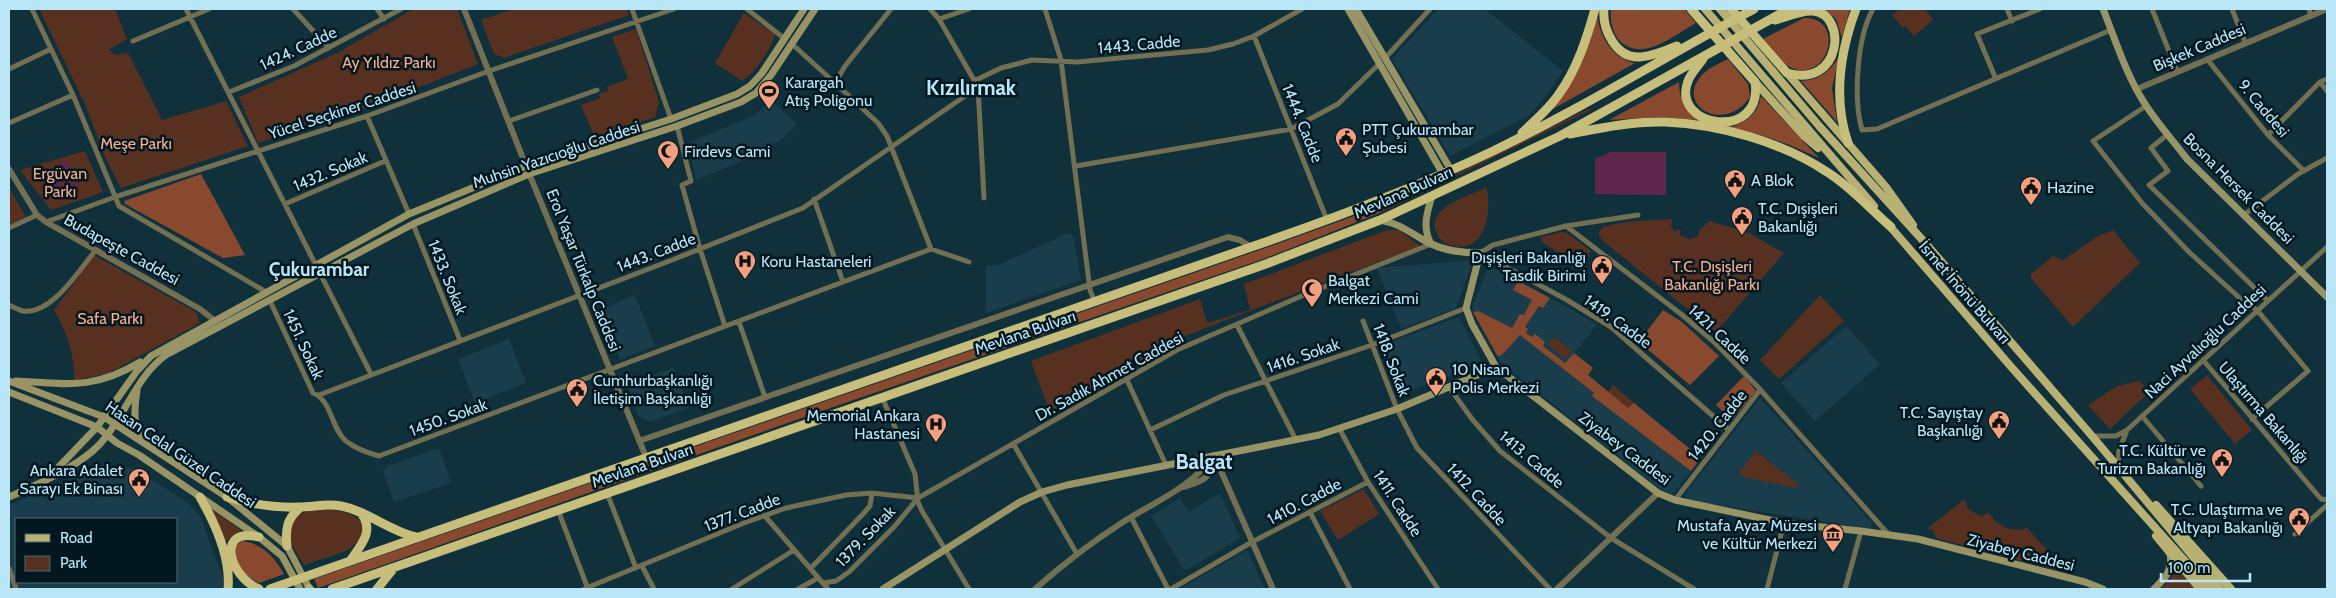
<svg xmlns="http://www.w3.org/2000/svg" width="2336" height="598" font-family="Cabin,sans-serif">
  <rect width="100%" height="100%" fill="#10313b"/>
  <path fill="#193d4a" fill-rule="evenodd" d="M1438,9H1485L1563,71L1548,94L1530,115L1450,156L1392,59Z
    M771,100L797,124L782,139L759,154L696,180L688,143L755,115Z
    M1066,234H1073L1081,280L986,313V266L1000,264Z
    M1473,260L1456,308L1401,329L1377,268Z
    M1493,268L1569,308L1597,325L1566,363L1554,362L1594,393L1592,396L1691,471L1675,492L1671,494L1660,489L1501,363L1473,312V305L1487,271Z
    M635,295L655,346L620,360L600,310Z
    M1459,317L1483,364L1398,395L1379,346Z
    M1846,326L1880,364L1815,421L1781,383Z
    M509,339L526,383L475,403L458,359Z
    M673,368L689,408L650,422L638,416L627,385Z
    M1760,398L1872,523L1871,529L1692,501L1686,498L1685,494Z
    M439,448L451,483L394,502L383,472L387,466Z
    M101,465H118L135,469L187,502L200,515L224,581L222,589H9V505ZM16,519H176V582H16Z
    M1220,493L1240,538L1185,571L1151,516L1180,498L1189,512Z
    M1247,550L1265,589H1179Z"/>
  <path fill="#58301f" d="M39,9H115L127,39L109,50L116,55L128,53L162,120L226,101L248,146L121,188L106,159L85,104Z
    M413,9H457L478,64L358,111L258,143L239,97L339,52Z
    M514,9H626L629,15L504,58L494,54L481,20Z
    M1900,9H1925L1933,20L1914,36L1905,26L1903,28L1892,15Z
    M744,13L775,34C770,52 756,71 742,81L715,63Z
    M636,29L659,102L655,117L595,138L581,105L600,98L599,94L608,91L607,87L628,79L612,37Z
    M1590,108L1591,110L1382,212L1379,207L1450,177Z
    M85,151L103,192L51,210L20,170Z
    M9,188L26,217L9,225Z
    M1486,188C1489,194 1488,204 1488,211C1485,239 1471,255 1443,242C1415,211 1465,197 1486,188Z
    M1672,219L1671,227L1675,232L1678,229L1681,231L1679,235L1689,239L1699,236L1698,232L1709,221L1747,232L1784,253L1716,332L1603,241L1598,234L1602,227L1626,222Z
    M1387,230H1399L1420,246L1182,337L1050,412L1031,361L1200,299L1207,323L1250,310L1244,284Z
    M2113,230L2140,263L2073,327L2031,278V274L2053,256L2063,260L2098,236Z
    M1562,232L1567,233L1591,251L1580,267L1542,242L1541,237Z
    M92,254L196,312L200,323L109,373L74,381C75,354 67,333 54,310L80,275L78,273Z
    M1820,295L1844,321L1779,379L1760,360Z
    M1554,337L1572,351L1565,359L1548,345Z
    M2207,375L2252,430L2235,444L2190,389Z
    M2140,381L2149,392L2110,429L2088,405L2117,386Z
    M1613,385L1634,403L1628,409L1608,392Z
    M1756,451L1798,484L1797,488L1744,477L1739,473Z
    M1364,489L1379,514L1338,540L1320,511Z
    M1963,500L1967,503V508L1980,516L1989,513C1996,526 2013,533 2027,528L2056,560L2059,565L2055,570L1936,538L1933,530L1927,529Z
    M210,508L242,531L234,534L225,543Z
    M314,509C331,509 353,510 364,525C363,536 356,545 346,551L304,565L288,538L295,516Z
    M2178,567L2196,589H2160L2168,582Z"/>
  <path fill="#89492e" d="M1611,9H1684L1696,23C1674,35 1643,63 1620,41C1612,33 1610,20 1611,9Z
    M1824,9H1850L1842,38L1836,19Z
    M1597,15C1600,37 1612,58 1635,63L1551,110C1574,78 1588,53 1597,15Z
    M1804,18C1848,18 1827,86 1790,67C1780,62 1771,47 1763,39Z
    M1839,57L1832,88L1837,122L1801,81C1819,80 1829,72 1839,57Z
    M1728,59L1748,84L1750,97C1723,136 1672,103 1704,73C1711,67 1720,63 1728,59Z
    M1679,82L1680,95L1697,120L1661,117L1609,120Z
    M1761,96L1819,158C1789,144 1762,133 1729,128C1746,122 1758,114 1761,96Z
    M201,174L245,255L223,258L125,204L124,201Z
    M1379,207L1382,212L1266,258L810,415L318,588L314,579L1274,245Z
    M1518,281L1550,298L1543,308L1539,306L1525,327L1528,329L1526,333L1532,337L1535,334L1545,342L1543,346L1565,363L1574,353L1593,368L1588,375L1628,408L1634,403L1701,458L1691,471L1592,396L1594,393L1520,335L1504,353L1498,357L1473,312L1478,311L1512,328L1520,314L1524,315L1532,300L1513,290Z
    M1663,310L1682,322L1719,356L1690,385L1639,342Z
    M1744,376L1756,391L1733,419H1731L1716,405Z
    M243,541C263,544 275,558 284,574L259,583C243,575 233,564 236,545Z"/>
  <path fill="#5f264c" d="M1610,152H1666V195L1595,194V159Z
    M62,161H66L71,168V173L78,179L79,184L69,190L59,167Z
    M49,168L55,173L64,189L62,194L49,191V179L45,169Z"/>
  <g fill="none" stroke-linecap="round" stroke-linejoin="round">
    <path stroke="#726f52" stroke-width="5" d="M32,9L73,95L119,206L266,292
      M186,9L371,374
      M293,9L329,48
      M377,9L384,19
      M632,9L671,119
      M747,9L785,39
      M930,9L939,19L978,87L984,198
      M1045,9L1061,60L1090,290L1094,300
      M1873,9C1857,37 1853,99 1862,130L1877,129L2111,30
      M2007,9L2012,21
      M2152,9L2177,71
      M2232,9L2245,42
      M2309,9L2311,16
      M939,19L969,9
      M1254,36L1327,220
      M133,41L209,9
      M792,44L835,83
      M1386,57L1430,9
      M2207,59L2268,135L2304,171
      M9,69L51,49
      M1995,77L1977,34L2040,9
      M974,81L1001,68L1032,60L1077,62L1208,50L1233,44L1254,36L1302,9
      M2320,82L2327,91
      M229,92L294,66L401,9
      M2146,106L2093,141L2142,203L2190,253L2243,301L2257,310L2308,371L2252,419
      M367,116L409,214
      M509,121L597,90
      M9,123L73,95
      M677,126L691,181L682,185L700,249L725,326
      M2168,134L2151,148L2168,171L2149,185L2267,300
      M2268,135L2320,82L2327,79
      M1076,166L1291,129L1338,104L1380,63
      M814,199L843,282
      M285,204L385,161
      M1638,215L1566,226L1493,245L1480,253L1567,300L1611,327L1728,429
      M2244,215L2298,174L2327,158
      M46,222L115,197L367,116L489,71L674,9
      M413,224L460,340
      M1566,226L1681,314L1714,342L1757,386L1889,535
      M9,228L37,215
      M931,249L969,262
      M270,301L313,393C332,400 331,429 346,441C356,449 368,453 379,456L931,249L887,136L878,123L835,83L845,66L891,9
      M9,305C13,307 19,310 23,311C52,315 79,270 95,251
      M1363,321L1397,409L1417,448L1550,589
      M739,322L765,397
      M1237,325L1296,440
      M2203,360L2321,499L2327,500
      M1127,380L1166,465
      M1449,387L1472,419L1500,451L1611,538L1694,589
      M319,395L672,260L803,208L978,87
      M882,397L915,474L918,502L922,511L969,589
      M2142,416L2201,486
      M1339,428L1368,482L1438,589
      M1150,430L1224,395L1372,345L1466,308
      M2092,436H2116L2127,430L2327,247
      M1014,445L1077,554
      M2118,466L2119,451L2127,430
      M607,493L636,568
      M1675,500L1760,390
      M558,510L588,589
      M1310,512L1350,589
      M764,515L828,589
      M1131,517L1168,589
      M2295,534L2327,505
      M642,566L654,589
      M9,568L16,589
      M811,568L863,514L870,506L872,493
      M823,583L836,581L849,572L894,527L918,498L1177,350L1304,295L1431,244
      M584,589L744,523L786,508L846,495L872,493L918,498
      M732,589L794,550
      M798,589L818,578
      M1171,589L1252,542L1368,482
      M1767,589L1784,523
      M1845,589L1861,531"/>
    <path stroke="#726f52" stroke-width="6" d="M464,9L526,166L646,457
      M2137,89L2327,9
      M9,169L37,215L46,222L200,309L214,320
      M639,441L1228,237L1240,240L1251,247
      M1214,455L1273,589
      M1184,487C1203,481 1212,478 1214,457
      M1035,589C1062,565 1092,542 1123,522C1154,502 1193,487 1214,455
      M1557,589L1658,493"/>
    <path stroke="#999465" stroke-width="7" d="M1348,9L1443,174
      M1356,9L1451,170
      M2103,9C2116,41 2127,78 2147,107C2159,125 2174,142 2187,159L2327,297
      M1380,220C1402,224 1411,234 1429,243C1445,251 1462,253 1480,253L1466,308L1472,324L1496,367
      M1431,244C1422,228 1427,212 1432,196
      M9,381L104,417L227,497L287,546L309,588
      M16,381C67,384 94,390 140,362
      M137,390C135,407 131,425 145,439
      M9,392L97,427L117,443L139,455L259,537L282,556L300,589
      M53,473L97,427L137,371L151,356L409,214L526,166L671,119L737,94L750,86L762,73L804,9
      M9,497C35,486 80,465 99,445C125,418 135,377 166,355L413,224L529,174L677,126L741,102L756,93L771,75L815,9
      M883,589L1020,502L1042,492L1067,485L1319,435L1397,409L1496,367L1658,493L1675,500L1784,523L1861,531L1918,539L2085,582L2103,589
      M2154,589C2165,578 2173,571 2170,554"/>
    <path stroke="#b8b173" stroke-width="8" d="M1705,9L1874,206
      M1720,9L1820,127L1927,245L2092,436L2220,589
      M1787,73L1886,187L1913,225
      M1755,82L1804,136L1818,148
      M1887,223L2013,369L2210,589
      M2156,505L2231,589
      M2156,536L2200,589
      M309,588L310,589"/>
    <path stroke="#c6be7a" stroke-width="9" d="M1604,9C1602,29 1616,58 1639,57C1651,57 1666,50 1677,46
      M1691,9L1755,82C1764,142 1670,128 1688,81C1691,73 1698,66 1703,59
      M1731,9L1787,73C1842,89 1848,14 1813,11C1801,10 1786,17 1775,20
      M1522,133C1534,121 1549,109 1559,94C1577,69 1587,38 1595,9
      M1570,134C1600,128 1634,121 1665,122C1719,124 1782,142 1827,172C1850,186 1870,209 1891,227
      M1848,143C1833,99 1840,52 1856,9
      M200,497C215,523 231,558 228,589
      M227,497C251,504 274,508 299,507C314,507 327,503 341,506C368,511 389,531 416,537
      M287,546C285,529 287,518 301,507
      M350,561C361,545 375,531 361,513
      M259,589C228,576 216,526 259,537
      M270,589L1251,247C1332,219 1413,189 1491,152C1581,109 1666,56 1754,9
      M332,589L1266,264L1380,220L1560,136L1789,9
      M377,589L394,568"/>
  </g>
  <defs>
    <g id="stadium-pin" transform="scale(1.125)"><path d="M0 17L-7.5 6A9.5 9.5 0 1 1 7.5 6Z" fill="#f2a07f" stroke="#02171f"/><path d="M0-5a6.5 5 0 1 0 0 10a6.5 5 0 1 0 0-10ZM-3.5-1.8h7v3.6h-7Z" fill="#111"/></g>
    <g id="civic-pin" transform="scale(1.125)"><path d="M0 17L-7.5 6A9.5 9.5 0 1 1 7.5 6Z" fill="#f2a07f" stroke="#02171f"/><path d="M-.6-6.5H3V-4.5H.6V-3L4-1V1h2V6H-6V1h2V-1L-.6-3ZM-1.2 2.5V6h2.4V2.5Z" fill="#111"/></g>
    <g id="mosque-pin" transform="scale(1.125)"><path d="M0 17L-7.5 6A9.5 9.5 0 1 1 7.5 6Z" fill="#f2a07f" stroke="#02171f"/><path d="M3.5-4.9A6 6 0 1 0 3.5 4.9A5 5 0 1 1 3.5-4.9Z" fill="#111"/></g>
    <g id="hospital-pin" transform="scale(1.125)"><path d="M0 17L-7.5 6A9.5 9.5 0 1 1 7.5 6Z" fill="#f2a07f" stroke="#02171f"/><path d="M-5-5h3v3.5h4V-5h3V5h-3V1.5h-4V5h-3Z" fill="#111"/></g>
    <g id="museum-pin" transform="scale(1.125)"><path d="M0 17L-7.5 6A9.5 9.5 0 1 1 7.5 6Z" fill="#f2a07f" stroke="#02171f"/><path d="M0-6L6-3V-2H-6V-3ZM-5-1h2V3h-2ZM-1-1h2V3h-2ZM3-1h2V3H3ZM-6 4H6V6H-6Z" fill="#111"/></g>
  </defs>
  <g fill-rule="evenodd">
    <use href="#stadium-pin" x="769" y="91"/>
    <use href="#civic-pin" x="1346" y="138"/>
    <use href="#mosque-pin" x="668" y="151"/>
    <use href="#civic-pin" x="1735" y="180"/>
    <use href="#civic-pin" x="2031" y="187"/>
    <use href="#civic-pin" x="1742" y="217"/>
    <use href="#hospital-pin" x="745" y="261"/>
    <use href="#civic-pin" x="1602" y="266"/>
    <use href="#mosque-pin" x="1312" y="289"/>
    <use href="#civic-pin" x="1436" y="378"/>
    <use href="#civic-pin" x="577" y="389"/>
    <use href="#civic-pin" x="1999" y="421"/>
    <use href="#hospital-pin" x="936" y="424"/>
    <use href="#civic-pin" x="2222" y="459"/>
    <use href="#civic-pin" x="139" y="479"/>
    <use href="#civic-pin" x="2299" y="518"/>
    <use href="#museum-pin" x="1833" y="534"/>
  </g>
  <g text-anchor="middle" stroke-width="5" stroke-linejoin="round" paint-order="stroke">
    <g font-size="16" fill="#b9e7f8" stroke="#02171f">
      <text transform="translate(1139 44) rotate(-5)" y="6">1443. Cadde</text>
      <text transform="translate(2199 47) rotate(-23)" y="6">Bişkek Caddesi</text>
      <text transform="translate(298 48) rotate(-25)" y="6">1424. Cadde</text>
      <text transform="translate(2264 108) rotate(50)" y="6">9. Caddesi</text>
      <text transform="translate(342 110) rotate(-18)" y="6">Yücel Seçkiner Caddesi</text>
      <text transform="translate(1303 123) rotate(68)" y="6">1444. Cadde</text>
      <text transform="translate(556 154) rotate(-19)" y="6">Muhsin Yazıcıoğlu Caddesi</text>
      <text transform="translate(330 171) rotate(-23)" y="6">1432. Sokak</text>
      <text transform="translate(2239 188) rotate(45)" y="6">Bosna Hersek Caddesi</text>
      <text transform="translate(1403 192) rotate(-24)" y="6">Mevlana Bulvarı</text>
      <text transform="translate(122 249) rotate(29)" y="6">Budapeşte Caddesi</text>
      <text transform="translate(656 252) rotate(-21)" y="6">1443. Cadde</text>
      <text transform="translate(584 270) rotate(68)" y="6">Erol Yaşar Türkalp Caddesi</text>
      <text transform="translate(448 277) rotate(68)" y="6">1433. Sokak</text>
      <text transform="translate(1965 292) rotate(49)" y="6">İsmet İnönü Bulvarı</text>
      <text transform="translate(1618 321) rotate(36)" y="6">1419. Cadde</text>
      <text transform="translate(1025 332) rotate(-19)" y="6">Mevlana Bulvarı</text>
      <text transform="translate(1720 334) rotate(43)" y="6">1421. Cadde</text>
      <text transform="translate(2205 341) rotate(-43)" y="6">Naci Ayvalıoğlu Caddesi</text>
      <text transform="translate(304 344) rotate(65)" y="6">1451. Sokak</text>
      <text transform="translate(1303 355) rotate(-19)" y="6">1416. Sokak</text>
      <text transform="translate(1392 360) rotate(69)" y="6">1418. Sokak</text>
      <text transform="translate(1109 376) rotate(-29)" y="6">Dr. Sadık Ahmet Caddesi</text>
      <text transform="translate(2264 412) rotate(49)" y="6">Ulaştırma Bakanlığı</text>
      <text transform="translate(448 417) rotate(-20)" y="6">1450. Sokak</text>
      <text transform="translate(1717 425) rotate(-52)" y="6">1420. Cadde</text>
      <text transform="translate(1625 448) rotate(37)" y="6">Ziyabey Caddesi</text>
      <text transform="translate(181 454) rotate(34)" y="6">Hasan Celal Güzel Caddesi</text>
      <text transform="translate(1532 459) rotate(40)" y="6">1413. Cadde</text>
      <text transform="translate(642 465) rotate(-19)" y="6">Mevlana Bulvarı</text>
      <text transform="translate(1477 494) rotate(47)" y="6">1412. Cadde</text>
      <text transform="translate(1304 501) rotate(-28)" y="6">1410. Cadde</text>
      <text transform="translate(1398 503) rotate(57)" y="6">1411. Cadde</text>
      <text transform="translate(742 512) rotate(-21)" y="6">1377. Cadde</text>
      <text transform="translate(865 536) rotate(-46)" y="6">1379. Sokak</text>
      <text transform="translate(2021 552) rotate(14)" y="6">Ziyabey Caddesi</text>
    </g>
    <g font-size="16" fill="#fbad8e" stroke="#02171f">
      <text x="389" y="68">Ay Yıldız Parkı</text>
      <text x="136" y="149">Meşe Parkı</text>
      <text x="60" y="179">Ergüvan<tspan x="60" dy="18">Parkı</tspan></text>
      <text x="1712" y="272">T.C. Dışişleri<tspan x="1712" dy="18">Bakanlığı Parkı</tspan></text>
      <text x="110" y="324">Safa Parkı</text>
    </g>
    <g font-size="16" fill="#b9e7f8" stroke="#02171f" text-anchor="start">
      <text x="785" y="88">Karargah<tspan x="785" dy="18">Atış Poligonu</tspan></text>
      <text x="1362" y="135">PTT Çukurambar<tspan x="1362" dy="18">Şubesi</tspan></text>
      <text x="684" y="157">Firdevs Cami</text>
      <text x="1751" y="186">A Blok</text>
      <text x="2047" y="193">Hazine</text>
      <text x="1758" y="214">T.C. Dışişleri<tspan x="1758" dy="18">Bakanlığı</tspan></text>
      <text x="1586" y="263" text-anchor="end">Dışişleri Bakanlığı<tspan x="1586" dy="18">Tasdik Birimi</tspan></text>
      <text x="761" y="267">Koru Hastaneleri</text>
      <text x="1328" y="286">Balgat<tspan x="1328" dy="18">Merkezi Cami</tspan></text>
      <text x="1452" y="375">10 Nisan<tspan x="1452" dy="18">Polis Merkezi</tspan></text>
      <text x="593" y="386">Cumhurbaşkanlığı<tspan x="593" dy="18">İletişim Başkanlığı</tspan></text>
      <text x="1983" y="418" text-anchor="end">T.C. Sayıştay<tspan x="1983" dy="18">Başkanlığı</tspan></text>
      <text x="920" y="421" text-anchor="end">Memorial Ankara<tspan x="920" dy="18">Hastanesi</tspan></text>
      <text x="2206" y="456" text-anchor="end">T.C. Kültür ve<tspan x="2206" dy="18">Turizm Bakanlığı</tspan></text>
      <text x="123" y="476" text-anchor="end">Ankara Adalet<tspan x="123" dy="18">Sarayı Ek Binası</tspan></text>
      <text x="2283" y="515" text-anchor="end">T.C. Ulaştırma ve<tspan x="2283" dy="18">Altyapı Bakanlığı</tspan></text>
      <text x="1817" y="531" text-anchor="end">Mustafa Ayaz Müzesi<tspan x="1817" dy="18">ve Kültür Merkezi</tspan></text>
    </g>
    <g font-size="19" font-weight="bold" fill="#b9e7f8" stroke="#02171f">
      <text x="319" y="276">Çukurambar</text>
    </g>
    <g font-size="21" font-weight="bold" fill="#b9e7f8" stroke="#02171f">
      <text x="971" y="95">Kızılırmak</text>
      <text x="1204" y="469">Balgat</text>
    </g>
  </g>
  <rect width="2336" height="598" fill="none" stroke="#b9e7f8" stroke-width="20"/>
  <rect x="15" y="518" width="162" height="65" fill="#02171f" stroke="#4b6a76"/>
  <rect x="25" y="534" width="25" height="8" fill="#b8b173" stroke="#4b6a76"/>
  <text x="60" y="543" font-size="15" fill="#b9e7f8">Road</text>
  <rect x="25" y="556" width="25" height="15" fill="#58301f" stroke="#4b6a76"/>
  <text x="60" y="568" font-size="15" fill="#b9e7f8">Park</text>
  <path d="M2161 573v8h89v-8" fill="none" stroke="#b9e7f8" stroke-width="2.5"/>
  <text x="2168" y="573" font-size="15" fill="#b9e7f8" stroke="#02171f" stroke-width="4" paint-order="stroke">100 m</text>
</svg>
